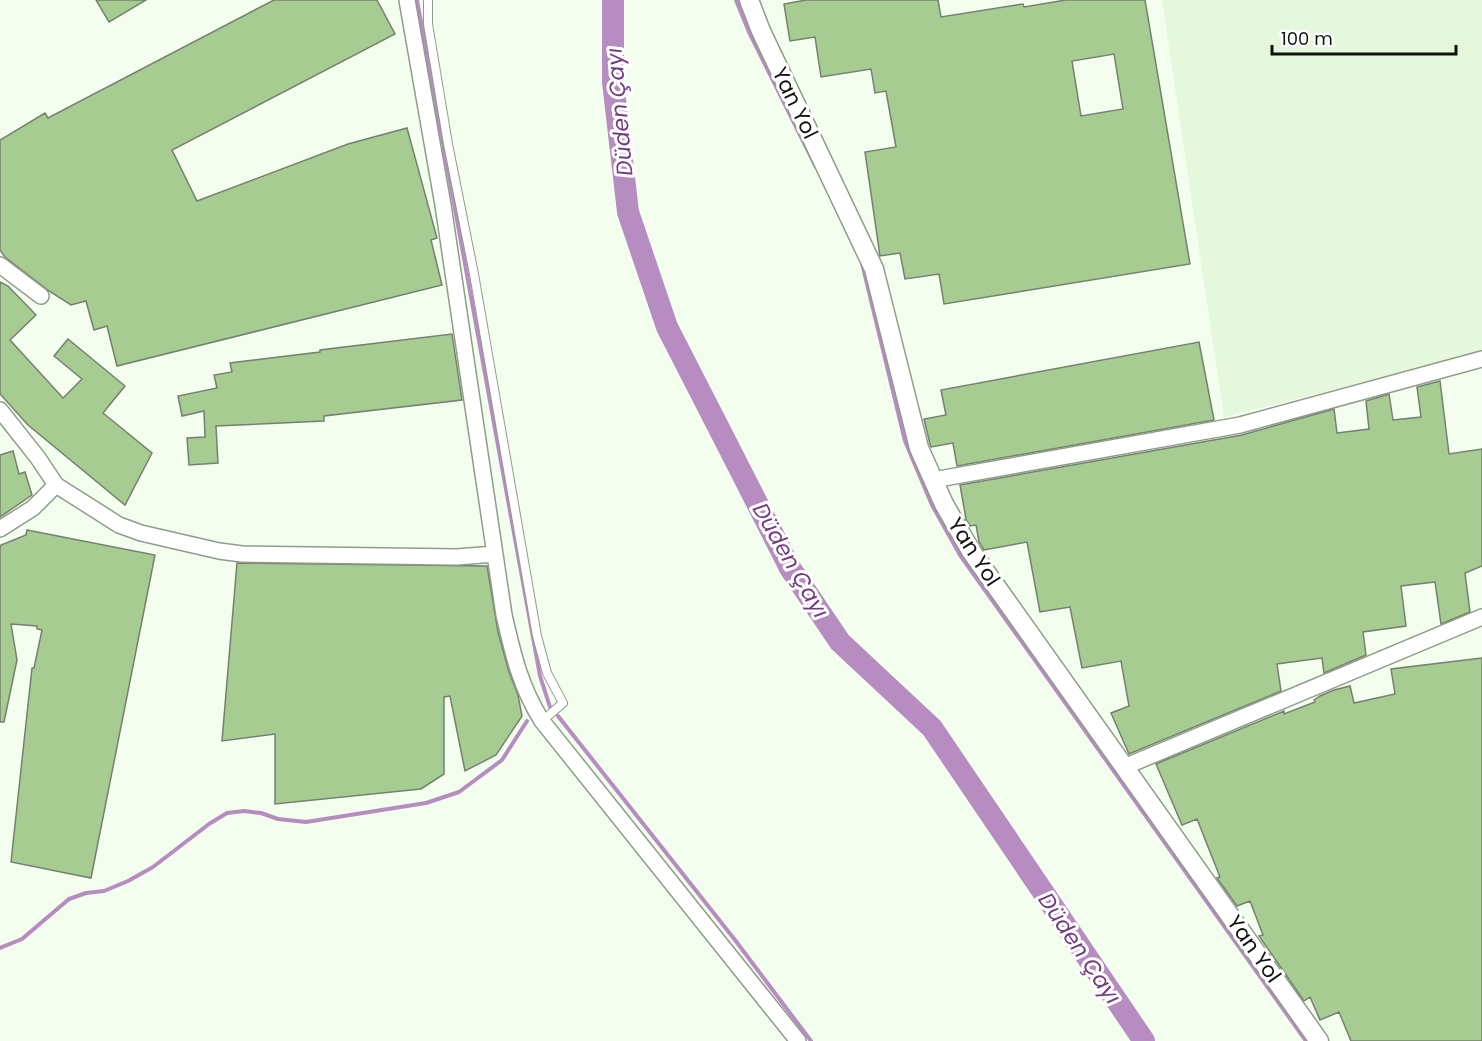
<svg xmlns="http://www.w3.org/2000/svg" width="1482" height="1041" font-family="Poppins,sans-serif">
  <rect width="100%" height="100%" fill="#f3feee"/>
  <path fill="#e5f7dc" d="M1162,0H1482V352L1224,417Z"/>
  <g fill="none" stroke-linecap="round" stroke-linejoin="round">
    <path stroke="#b68cc1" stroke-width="4" d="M417,0L540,676L550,707
      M736,0L749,32L816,167
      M862,263L905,441L932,505L960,555L1306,1041
      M558,716L735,940L811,1041
      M0,948L22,939L69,899L86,893L104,891L128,881L153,867L209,824L227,813L244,811L261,813L278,819L306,822L426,803L459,792L502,760L527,721"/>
    <path stroke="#b68cc1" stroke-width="22" d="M613,0V82L628,212L667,327L728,446L790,568L840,642L932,728L1144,1041"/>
  </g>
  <path fill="#a6cc92" stroke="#75816f" stroke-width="1.5" fill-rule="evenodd" d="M96,0H146L109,22Z
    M274,0H377L395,34L172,150L197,201L348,144L407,128L437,238L431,240L442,285L117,366L107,326L94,330L86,301L71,305L49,291L5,257L0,250V140L45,113L48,118Z
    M806,0H938L941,17L1023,4L1024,7L1066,0H1145L1190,264L944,304L939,274L905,279L900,253L880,256L865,152L896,147L886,91L875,93L871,69L821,77L815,37L790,41L784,4ZM1114,54L1123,109L1081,116L1072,61Z
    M0,282L8,286L36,315L10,340L63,398L82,379L54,356L68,339L125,386L103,413L152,453L125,505L28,425L0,394Z
    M452,334L462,400L324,416V421L216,426L218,463L189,465L187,438L205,437L204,411L182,416L178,396L217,388L214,375L232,372L230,363L320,352V350Z
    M1199,342L1214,420L957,466L953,443L931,447L930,444L924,419L946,415L941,390Z
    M1440,381L1449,454L1482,449V566L1465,573L1470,612L1441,624L1435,582L1401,586L1406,626L1363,632L1366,655L1324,673L1322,658L1277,664L1281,691L1129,754L1111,713L1129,706L1121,661L1082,668L1070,607L1040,612L1027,542L984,550L979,542L976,525L970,526L966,519L960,485L1242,435L1334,409L1337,433L1369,429L1366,401L1389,394L1393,420L1421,417L1417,387Z
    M13,451L19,474L25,472L32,495L0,517V455Z
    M27,530L155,555L91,878L11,862L32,668H34L42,630L37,629V626L11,624L17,660L4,722H0V548L1,545L26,535Z
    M237,563L487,566L498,632L509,672L518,695L522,716L496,755L465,771L450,696L444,697V774L421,789L275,804V734L222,741Z
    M1482,658V1041H1351L1339,1012L1320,1020L1310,997L1304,1001L1259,936L1263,935L1250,901L1237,906L1217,878L1220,877L1197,819L1182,825L1156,764L1284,711V714L1315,702L1314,700L1320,696L1334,690L1350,686L1354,703L1395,694L1391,669Z"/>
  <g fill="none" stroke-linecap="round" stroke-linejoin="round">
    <g stroke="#909c8a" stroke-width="10">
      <path id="service" d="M428,0V24L448,144L474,274L537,636L547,673L563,703L542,721"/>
    </g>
    <g stroke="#909c8a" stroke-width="18">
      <path id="minor" d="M407,0L443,205L504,615C513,654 520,686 542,721L798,1041
        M0,265L41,296
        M0,410L38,458L56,485L119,525L141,533L219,551L242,554L457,557L495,554
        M933,480L1240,425L1482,359
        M0,529L33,508L56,485
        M1124,767L1482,617"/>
    </g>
    <g stroke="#909c8a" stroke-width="21">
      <path id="tertiary" d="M749,0L761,31L874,269L919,448L944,504L971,551L1319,1041"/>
    </g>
    <use href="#service" stroke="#fff" stroke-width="8"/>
    <use href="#minor" stroke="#fff" stroke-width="15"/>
    <use href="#tertiary" stroke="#fff" stroke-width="18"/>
  </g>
  <g text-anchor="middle" stroke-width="6" stroke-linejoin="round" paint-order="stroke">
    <g font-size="21" fill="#10140d" stroke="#fff">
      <text transform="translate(795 103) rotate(64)" y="7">Yan Yol</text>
      <text transform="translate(974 552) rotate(57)" y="7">Yan Yol</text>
      <text transform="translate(1254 949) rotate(55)" y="7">Yan Yol</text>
    </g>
    <g font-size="22" font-style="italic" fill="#733e80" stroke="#fff">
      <text transform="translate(619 112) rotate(-95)" y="8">Düden Çayı</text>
      <text transform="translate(791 560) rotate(60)" y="8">Düden Çayı</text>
      <text transform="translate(1080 948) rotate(56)" y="8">Düden Çayı</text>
    </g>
  </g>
  <path d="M1272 45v9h184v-9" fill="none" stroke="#10140d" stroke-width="3"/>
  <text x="1281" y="45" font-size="18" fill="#10140d" stroke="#ffffff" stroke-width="4.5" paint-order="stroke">100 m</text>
</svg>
